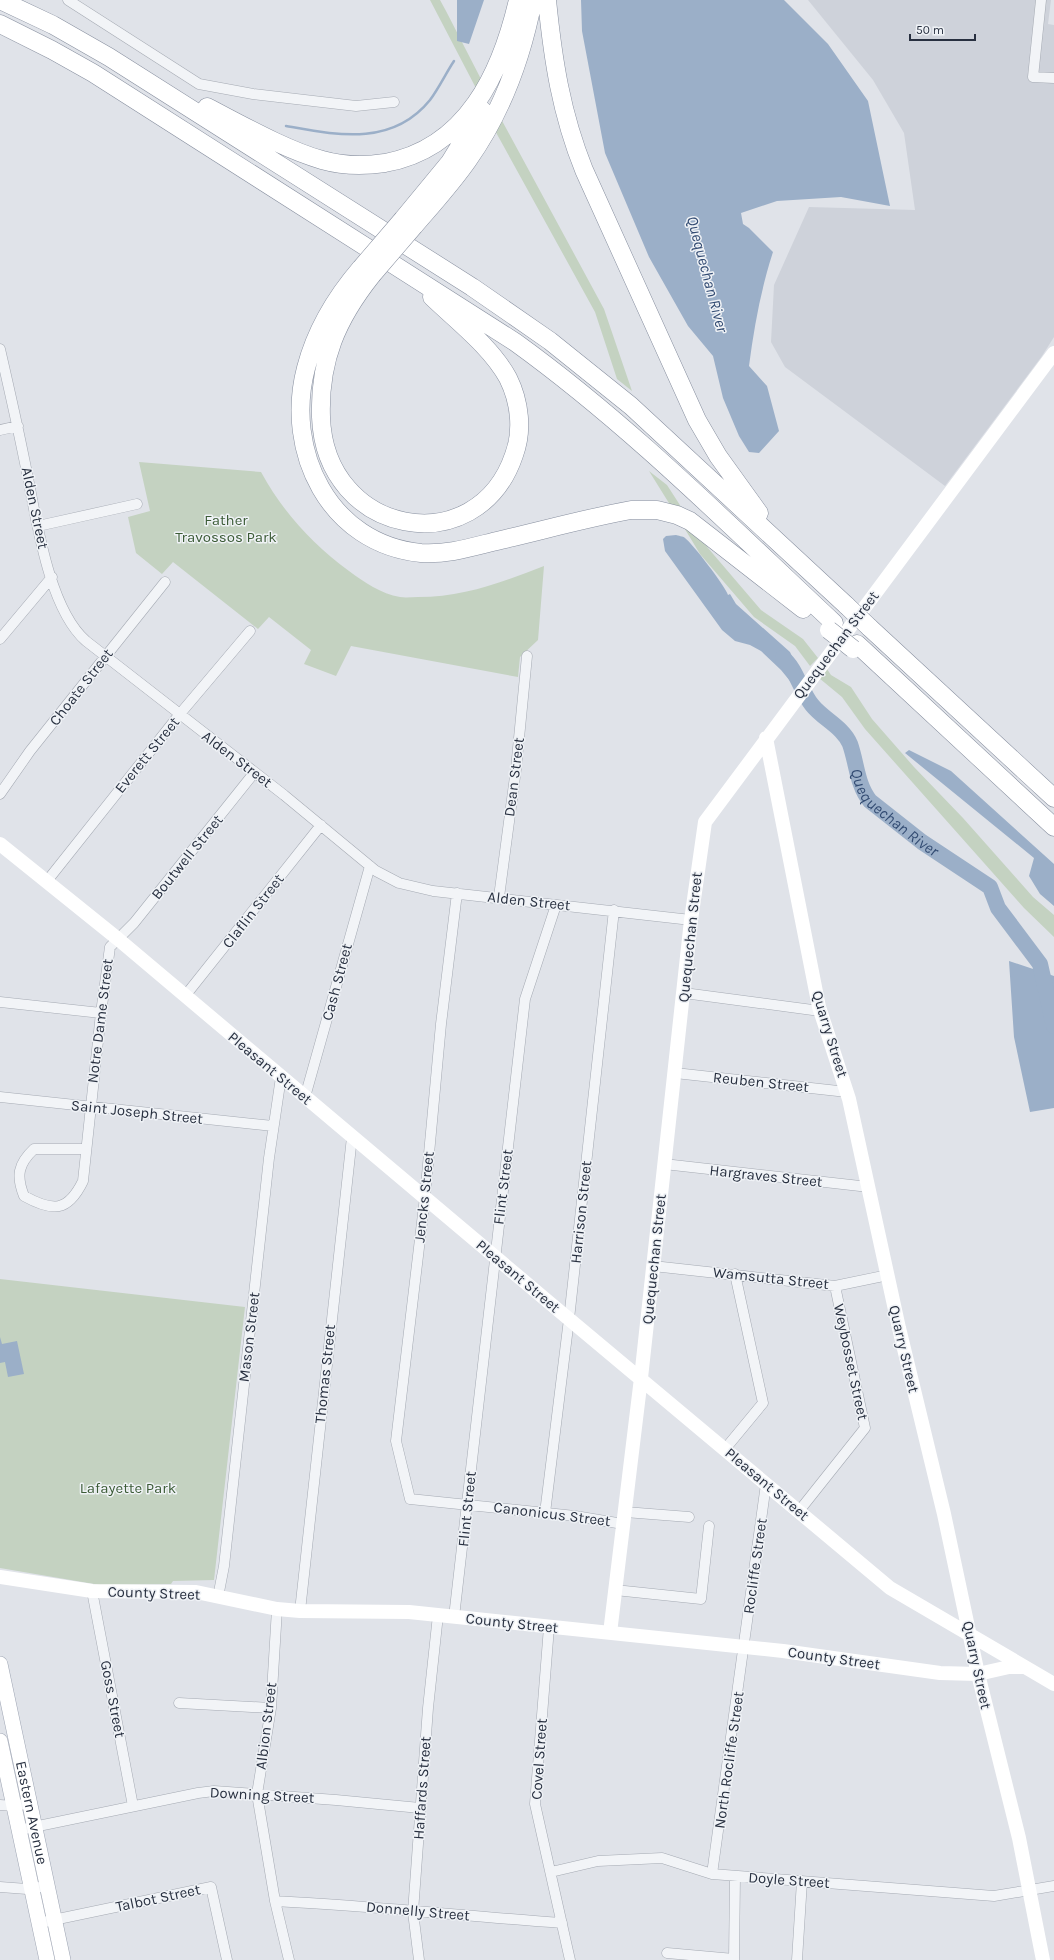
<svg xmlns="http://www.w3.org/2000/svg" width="1054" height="1960" font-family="Karla,sans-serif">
  <rect width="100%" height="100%" fill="#e0e3e9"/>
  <path fill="#ced2da" d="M808,0H1051L1048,24L1054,25V337L1042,356L945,486L785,367L771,342L774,285L809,207L915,210L904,133L873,80Z"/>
  <path fill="#c4d2c1" d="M430,0H440L446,11L483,83L478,92Z
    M500,117L604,309L632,391L617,379L595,312L493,127Z
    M139,462L261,472C283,512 312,544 349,571C364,582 381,594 400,597C406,598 412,597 418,597C464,597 502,582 544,566L538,640L520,657L518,677L351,646L336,676L304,664L311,650L269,617L258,629L173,562L162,574L136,553L128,517L150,511Z
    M649,471L667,485L687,516L672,508Z
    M677,516L691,523L708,548L761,610L803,639L818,658L810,666L795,646L754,617L700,554Z
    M827,669L831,675L851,687L872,719L914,767L963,818L1033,897L1054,915V937L1024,908L865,729L842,697L819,678Z
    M0,1279L245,1307L214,1580L173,1581L171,1584L100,1585L0,1568Z"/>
  <path fill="#9bafc8" d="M457,0H484L469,44L457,41Z
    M581,0H784L828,44L868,101L890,206L841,197L777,201L741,213L743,224L749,228L773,252C761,289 754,327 749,366L767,386L779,431L759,453L749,452L739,436L723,398L713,356L688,326L649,257L605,153L582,31Z
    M676,535C678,536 683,536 685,538C692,543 726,587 728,595L730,594L736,604L790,652L799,672L790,681L781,670L761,651L750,645L735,641L722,630L665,551L663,539L666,536Z
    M909,750L951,771L1054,864V906L1040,894L1029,876L1034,858L905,753Z
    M1009,961L1054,976V1108L1030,1112L1014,1037Z
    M0,1337L2,1344L17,1341L24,1374L8,1377L5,1362L0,1363Z"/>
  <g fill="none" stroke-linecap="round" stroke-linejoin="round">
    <path stroke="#9bafc8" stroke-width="2.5" d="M286,126C337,135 392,147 430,100C439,88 446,73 454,61"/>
    <path stroke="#9bafc8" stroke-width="16" id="s1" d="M783,658C796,668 801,692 812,705C823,719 843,727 850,744C857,764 857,785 870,801L922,842L990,887L998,908L1040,964L1054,1026"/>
    <g stroke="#a5aab3" stroke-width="11">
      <path id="street" d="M68,0L199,84L253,94L356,106L394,102
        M1041,0L1033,77L1054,78
        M0,349C9,388 18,428 26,468C36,516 48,608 86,641L284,795L376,871L399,883L433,891L691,920
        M0,430L18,426
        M38,526L137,504
        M0,639L52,577
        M0,794L30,751L165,582
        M47,881L179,715L250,631
        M457,893L441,1024L425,1197L396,1441L410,1499L575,1516L623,1524
        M499,897L516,769L527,656
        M684,993L820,1011
        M185,996L321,825
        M0,1002L101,1013
        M675,1073L847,1092
        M0,1097L273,1126
        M305,1097L370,866
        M86,1149H34C18,1164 16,1176 24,1196C53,1212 68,1212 83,1181L101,1013L110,947L134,923L254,773
        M664,1164L869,1187
        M653,1266L835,1286L888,1275
        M725,1449L763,1403L735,1274
        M799,1511L865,1428L835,1286
        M625,1512L689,1517
        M545,1513L569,1319L614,910
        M615,1590L701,1599L709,1526
        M92,1591L133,1806
        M218,1597L224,1566L269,1158L281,1077
        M277,1609L271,1708L257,1794L275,1901L289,1960
        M300,1611L352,1137
        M454,1617L525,999L556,905
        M549,1627L535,1804L570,1960
        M179,1703L271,1708
        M0,1805L14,1806L29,1803
        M19,1830L198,1793L214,1791L336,1800L420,1808
        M551,1872L598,1861L662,1858L712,1874L994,1896L1054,1886
        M712,1874L766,1484
        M0,1887L27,1889L47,1886
        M275,1901C371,1906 466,1916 562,1923
        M39,1923L211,1887L227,1960
        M667,1953L734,1959
        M419,1960L413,1912L428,1708L438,1615
        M734,1960L735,1876
        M797,1960L802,1881"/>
    </g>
    <g stroke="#9fa6b4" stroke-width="16">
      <g id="primary">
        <path id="s2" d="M0,1664L63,1960"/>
        <path d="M0,1741L47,1960"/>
      </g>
    </g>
    <g stroke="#878f9f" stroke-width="19">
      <path id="highway" d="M0,0L53,25L109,57L472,287L550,341L631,406L847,606
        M547,0C553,60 561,113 584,170L697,420L718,456L759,513
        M0,24L52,50L93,73L515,342C630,425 731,527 834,623
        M207,107C242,125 286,150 322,160C343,166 365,166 385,163C467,148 501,73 518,0
        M403,219L450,162L482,110
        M414,226C433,204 452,183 468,160C502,112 522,57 533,0
        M361,268C336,297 316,330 306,368C284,451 329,544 421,553C448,555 475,546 501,540C544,530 587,518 631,510H657L677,515L690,521L803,609
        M372,275C337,319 319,360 321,417C325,536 477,564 514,455C523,431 520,402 508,378C491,347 458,322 432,297
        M869,627L1054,798
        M857,644L1054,827"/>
    </g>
    <use href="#street" stroke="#f2f4f7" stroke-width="10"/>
    <path stroke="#fff" stroke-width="14" d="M766,738L819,1007L849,1099L899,1328L944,1514L978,1674L1019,1838L1043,1960
      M0,844L118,939L545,1299L890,1588L1054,1684
      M0,1577L92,1591L196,1592L277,1609L300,1611L409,1612L783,1651L940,1673L978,1674L1009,1667H1024
      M610,1633L641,1378L691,920L705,822L1054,353"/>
    <use href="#primary" stroke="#fff" stroke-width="15"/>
    <use href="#highway" stroke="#fff" stroke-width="18"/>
    <g stroke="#878f9f" stroke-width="19" stroke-linecap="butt">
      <path id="highway-bridge" d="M361,268L403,219
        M372,275L414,226
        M847,606L869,627
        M829,630L853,649"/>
    </g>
    <use href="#highway-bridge" stroke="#fff" stroke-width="18"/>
  </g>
  <g text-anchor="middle" stroke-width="3" stroke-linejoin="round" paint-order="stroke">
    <g font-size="15" fill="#283040" stroke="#eff2f6">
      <text transform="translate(35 508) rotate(78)" y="5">Alden Street</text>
      <text transform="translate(836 645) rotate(-53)" y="5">Quequechan Street</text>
      <text transform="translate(81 687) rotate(-52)" y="5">Choate Street</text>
      <text transform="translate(147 755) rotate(-51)" y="5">Everett Street</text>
      <text transform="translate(237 759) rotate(37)" y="5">Alden Street</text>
      <text transform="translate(514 777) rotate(-83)" y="5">Dean Street</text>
      <text transform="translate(187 857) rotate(-51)" y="5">Boutwell Street</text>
      <text transform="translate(529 901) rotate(6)" y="5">Alden Street</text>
      <text transform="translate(253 911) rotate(-52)" y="5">Claflin Street</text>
      <text transform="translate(690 937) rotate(-84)" y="5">Quequechan Street</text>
      <text transform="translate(337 982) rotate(-75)" y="5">Cash Street</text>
      <text transform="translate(100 1021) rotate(-83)" y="5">Notre Dame Street</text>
      <text transform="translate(830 1034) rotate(73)" y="5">Quarry Street</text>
      <text transform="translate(270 1068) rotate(40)" y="5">Pleasant Street</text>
      <text transform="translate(761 1082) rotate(6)" y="5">Reuben Street</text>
      <text transform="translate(137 1112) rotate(6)" y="5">Saint Joseph Street</text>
      <text transform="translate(766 1176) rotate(6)" y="5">Hargraves Street</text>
      <text transform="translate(503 1187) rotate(-83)" y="5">Flint Street</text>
      <text transform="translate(424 1197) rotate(-84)" y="5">Jencks Street</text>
      <text transform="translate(581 1212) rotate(-84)" y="5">Harrison Street</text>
      <text transform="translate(654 1259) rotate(-84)" y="5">Quequechan Street</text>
      <text transform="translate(518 1276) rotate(40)" y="5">Pleasant Street</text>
      <text transform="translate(771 1278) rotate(6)" y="5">Wamsutta Street</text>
      <text transform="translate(249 1337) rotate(-83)" y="5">Mason Street</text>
      <text transform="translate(904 1349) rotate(77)" y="5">Quarry Street</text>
      <text transform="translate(851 1362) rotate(78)" y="5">Weybosset Street</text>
      <text transform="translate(325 1374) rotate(-84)" y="5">Thomas Street</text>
      <text transform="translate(767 1484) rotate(40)" y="5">Pleasant Street</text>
      <text transform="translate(467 1509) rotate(-84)" y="5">Flint Street</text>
      <text transform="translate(552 1514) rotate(7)" y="5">Canonicus Street</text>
      <text transform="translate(755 1566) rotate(-82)" y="5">Rocliffe Street</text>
      <text transform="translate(154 1593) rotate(2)" y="5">County Street</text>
      <text transform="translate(512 1623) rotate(6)" y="5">County Street</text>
      <text transform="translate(834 1658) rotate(8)" y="5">County Street</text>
      <text transform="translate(977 1665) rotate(78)" y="5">Quarry Street</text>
      <text transform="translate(113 1699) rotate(79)" y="5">Goss Street</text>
      <text transform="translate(266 1726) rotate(-83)" y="5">Albion Street</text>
      <text transform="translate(539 1759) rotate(-86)" y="5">Covel Street</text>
      <text transform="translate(729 1760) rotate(-82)" y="5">North Rocliffe Street</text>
      <text transform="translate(422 1788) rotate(-86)" y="5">Haffards Street</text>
      <text transform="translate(262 1795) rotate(3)" y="5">Downing Street</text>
      <text dy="5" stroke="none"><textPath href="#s2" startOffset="152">Eastern Avenue</textPath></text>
      <text transform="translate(789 1880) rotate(4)" y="5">Doyle Street</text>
      <text transform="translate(158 1898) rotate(-12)" y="5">Talbot Street</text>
      <text transform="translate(418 1911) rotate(5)" y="5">Donnelly Street</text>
    </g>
    <g font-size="15" fill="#3b5b36" stroke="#eff2f6">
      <text x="226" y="525">Father<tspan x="226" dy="17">Travossos Park</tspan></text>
      <text x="128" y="1493">Lafayette Park</text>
    </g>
    <g font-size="16" font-style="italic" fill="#334c73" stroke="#eff2f6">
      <text transform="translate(708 274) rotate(75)" y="6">Quequechan River</text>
      <text dy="6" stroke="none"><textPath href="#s1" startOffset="196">Quequechan River</textPath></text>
    </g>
  </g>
  <path d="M910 34v6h65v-6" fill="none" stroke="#283040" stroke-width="2"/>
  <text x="916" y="34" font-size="12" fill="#283040" stroke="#eff2f6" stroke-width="3" paint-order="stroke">50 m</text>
</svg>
